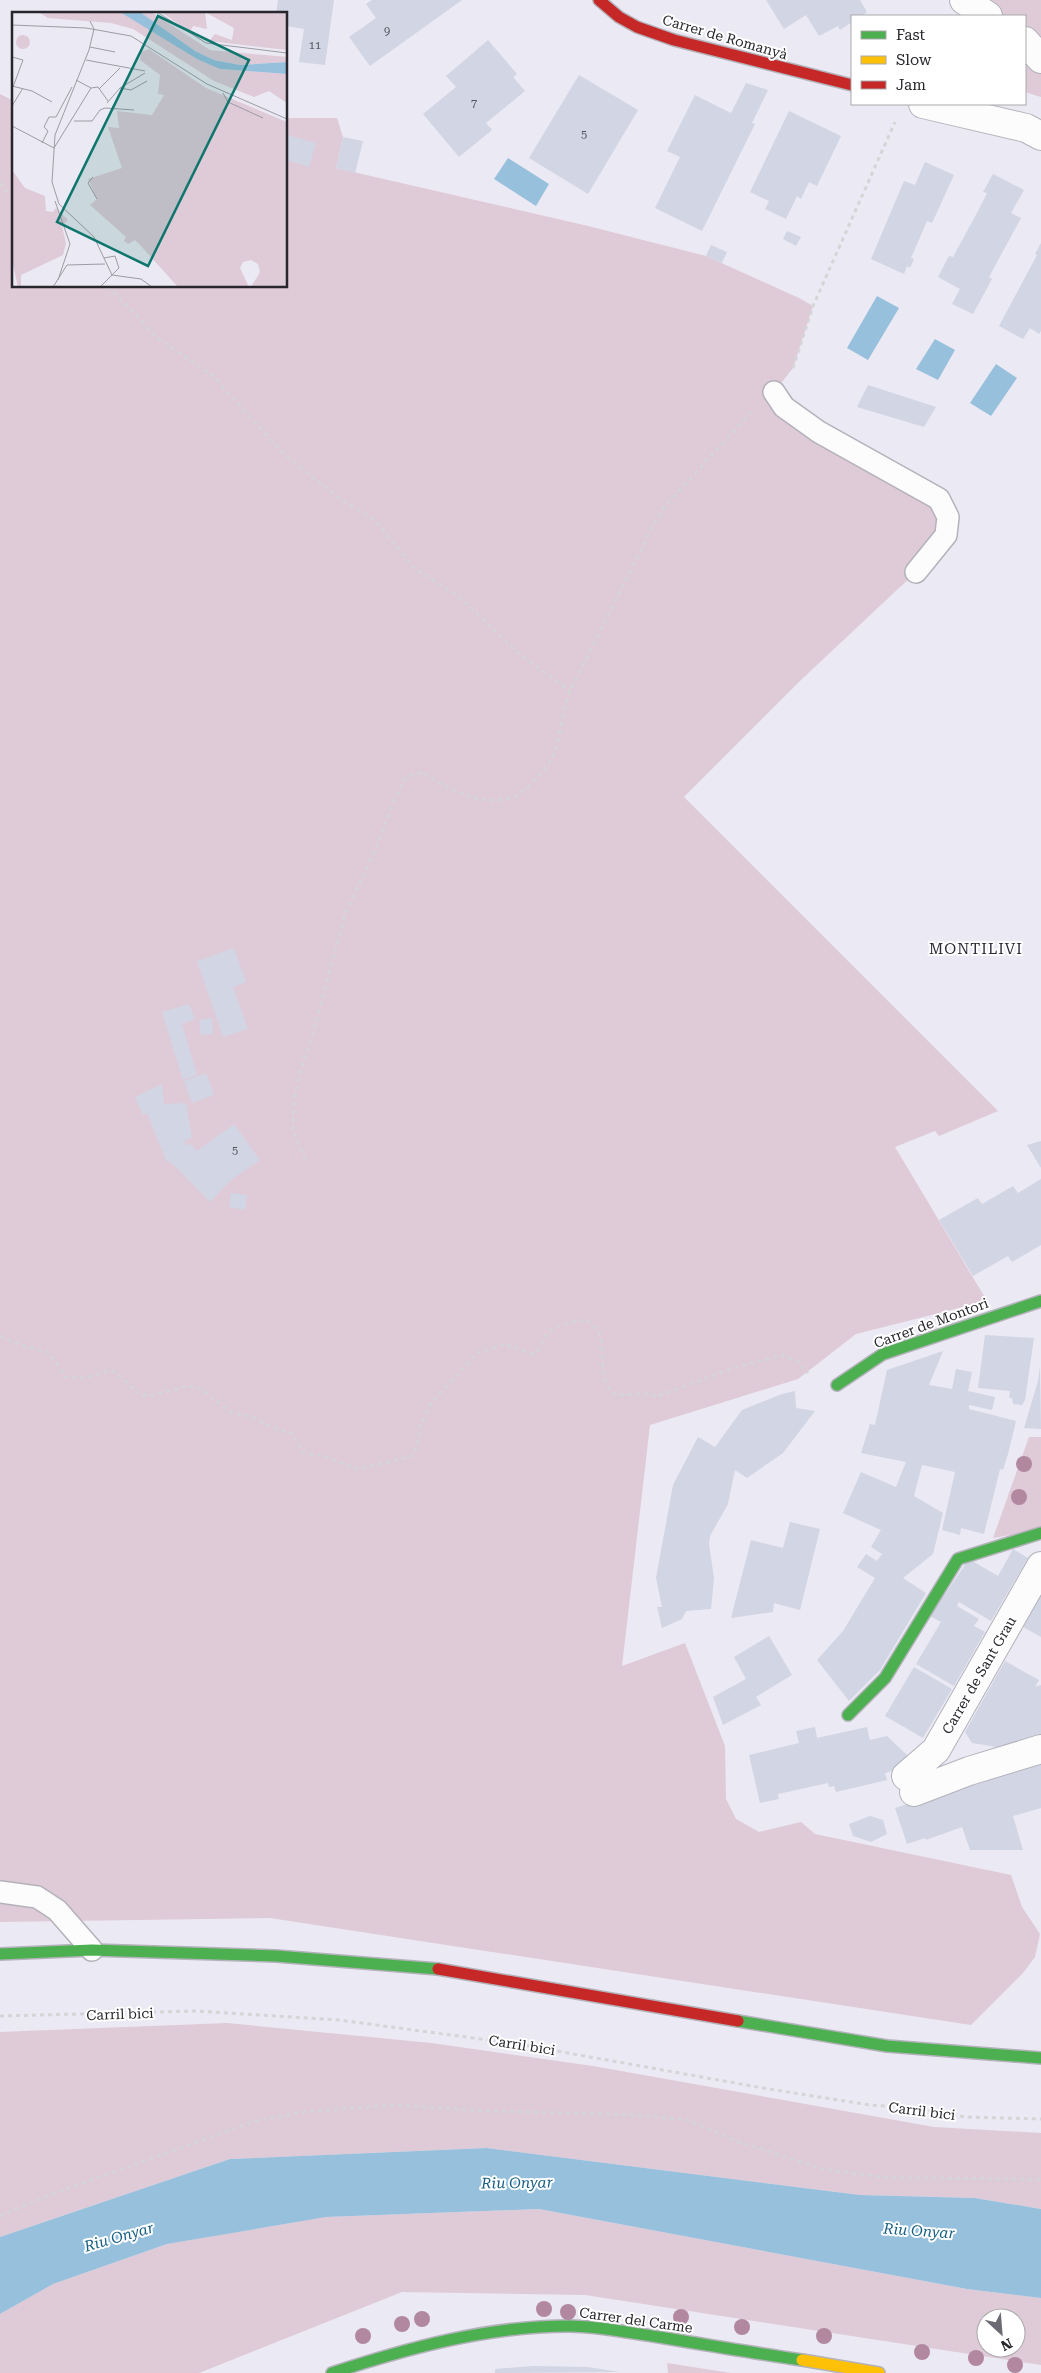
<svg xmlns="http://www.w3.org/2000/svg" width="1041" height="2373" font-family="'Roboto Serif',serif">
  <rect width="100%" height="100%" fill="#ebe9f3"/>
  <path fill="#dfcad7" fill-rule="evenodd" d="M967,0H1041V97L1025,92V16H959Z
    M0,94L14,101V286H286V118H337L343,137L336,168L588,226L706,256L799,298L813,306L793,368L774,392L948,517L916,572L802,679L684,797L998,1111L939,1136L935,1131L895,1147L987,1301L856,1334L798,1379L650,1425L622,1666L685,1643L725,1746L726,1799L736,1819L759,1832L801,1822L815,1834L1011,1875L1022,1907L1040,1934L1035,1957L1023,1973L971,2025L270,1918L0,1922Z
    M1029,1437H1041V1530L993,1538Z
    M227,2023L431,2043L593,2066L934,2127L1041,2133V2209L975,2198L860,2195L487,2148L230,2159L0,2237V2032Z
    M539,2209L967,2289L1041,2298V2365L585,2295L402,2292L199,2373H0V2314L53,2284L167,2244L325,2217ZM986,2318H1016V2348H986Z
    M667,2363L731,2373H668Z"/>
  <path fill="#97c0dd" d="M508,158L549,184L536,206L494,179Z
    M877,296L899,308L868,360L847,348Z
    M935,339L955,350L938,380L916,369Z
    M996,364L1017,378L991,416L970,403Z
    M487,2148L860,2195L975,2198L1041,2209V2298L967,2289L539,2209L326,2217L167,2244L53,2284L0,2314V2237L230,2159Z"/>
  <path fill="#d1d5e4" d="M278,0H334L325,65L299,62L304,29L286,26V14H276Z
    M372,0H462L370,66L349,37L376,18L366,4Z
    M766,0H860L867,12L862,16H852V22L840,30L838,26L819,36L806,15L784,29Z
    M488,40L517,74L513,77L525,91L486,123L492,130L459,157L423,114L456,87L446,76Z
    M579,75L638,110L588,194L529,158Z
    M746,83L768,90L752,123L755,124L702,231L655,208L680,157L667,151L695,95L731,113Z
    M789,111L841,136L817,186L809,182L801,199L797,196L786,219L765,209L769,201L750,192Z
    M288,135L316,143L309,167L286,160Z
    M343,137L363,141L355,173L336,168Z
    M925,162L954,175L932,223L927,221L911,258L914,259L910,268L907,266L904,274L871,259L904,181L915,185Z
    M993,174L1024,190L1011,213L1021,218L989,277L992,279L973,314L952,304L960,289L938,277L949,256L953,257L978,211L987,193L983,192Z
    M787,231L801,237L796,246L783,239Z
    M1041,243V331L1039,334L1030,328L1023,339L999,326L1037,255L1035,254Z
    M711,245L727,252L722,263L706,256Z
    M868,385L936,407L924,427L857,407Z
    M234,948L246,982L233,987L248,1029L223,1037L197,961Z
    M189,1004L195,1019L183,1024L180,1017L197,1075L183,1080L162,1012Z
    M212,1018L213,1034L201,1035L199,1020Z
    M206,1073L214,1095L192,1103L184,1081Z
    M162,1084L164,1104L186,1103L192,1138L184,1141L186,1146L189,1143L197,1151L234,1124L260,1160L231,1180L210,1202L170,1161L167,1162L147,1113L143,1115L135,1097Z
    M1041,1141V1168L1027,1145Z
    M1041,1179V1245L1012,1262L1008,1256L973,1276L939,1220L978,1198L982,1204L1013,1186L1018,1193Z
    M231,1193L247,1195L245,1210L229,1207Z
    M985,1335L1034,1338L1025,1400L1022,1405L1013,1404L1012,1398H1009L1010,1391L978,1388Z
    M943,1351L929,1385L952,1389L956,1369L972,1372L968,1391L995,1397L992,1410L969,1405V1409L1016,1421L1008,1454L1003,1470L1000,1469L984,1534L961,1528L960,1535L942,1530L955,1472L922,1465L914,1496L943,1513L933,1554L903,1578L926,1593L880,1670L849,1701L817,1660L843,1631L875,1578L857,1567L866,1554L877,1561L882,1554L871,1547L881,1530L843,1513L861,1472L896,1487L906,1462L861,1453L870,1424L875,1425L887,1370Z
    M1040,1366L1041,1429L1024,1428L1038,1381Z
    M795,1391L796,1408L815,1411L783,1453L747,1478L735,1470L728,1504L710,1536L709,1544L714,1578L711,1609L686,1611L682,1619L662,1628L657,1607H662L656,1578L673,1485L698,1437L715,1447L742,1410L782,1394Z
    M790,1522L820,1529L800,1610L774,1603L773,1612L731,1618L751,1540L783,1548Z
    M1013,1549L1028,1558L991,1621L959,1602L957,1606L979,1619L974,1626L985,1632L954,1686L916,1664L941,1622L930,1616L969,1559L998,1576Z
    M1041,1594V1637L1023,1627Z
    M769,1636L792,1675L756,1697L761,1705L723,1725L713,1697L746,1679L734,1657Z
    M1005,1661L1039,1680L1035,1687L1041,1685V1736L1003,1748L972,1743L965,1732Z
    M914,1667L952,1689L923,1738L885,1716Z
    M815,1727L817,1738L867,1727L870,1740L887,1736L909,1757L896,1770L885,1773L887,1780L836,1792L834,1786L829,1787L828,1783L778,1794L779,1799L760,1803L749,1755L799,1743L796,1731Z
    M1041,1760V1808L1013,1816L1023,1850H970L962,1827L926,1840L925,1838L907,1844L895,1808Z
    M870,1816L883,1820L887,1834L871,1842L853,1836L849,1824Z
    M533,2366L587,2367L620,2372L495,2373V2369Z"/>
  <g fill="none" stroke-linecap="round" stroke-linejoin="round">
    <g stroke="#b3b2ba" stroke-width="24">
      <path id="lane" d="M774,392L784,407L819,432L939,499L948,517L946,535L916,572
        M0,1892L37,1897L57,1910L92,1950"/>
    </g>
    <g stroke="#b3b2ba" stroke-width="30">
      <path id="street" d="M964,0L988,16
        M1025,41L1041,59
        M923,104L1026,128L1041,136
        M906,1776L936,1750L1041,1566
        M914,1792L969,1771L1041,1749"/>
    </g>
    <g stroke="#b3b2ba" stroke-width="14">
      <path id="fast" d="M837,1385L883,1354L1041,1301
        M848,1715L885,1678L958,1559L1041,1533
        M0,1954L92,1950L276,1956L438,1969
        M738,2021L887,2046L1041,2058
        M332,2373C408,2348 488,2326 569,2326C599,2326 630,2333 659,2337C707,2345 754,2353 802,2360"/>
    </g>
    <g stroke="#b3b2ba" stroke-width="14">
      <path id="slow" d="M802,2360L879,2373"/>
    </g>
    <g stroke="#b3b2ba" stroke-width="14">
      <path id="jam" d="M599,0L619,17L637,27L674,40L852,85
        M438,1969L738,2021"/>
    </g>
    <path stroke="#d5d5d7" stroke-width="3" stroke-dasharray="4 4" stroke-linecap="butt" d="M0,183L14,200
      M108,286L156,337L213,376L284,454L339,498L376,521L413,567L461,598L517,652L570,691
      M793,368L813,306L895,122
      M305,1159L293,1131L294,1100L301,1068L311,1040L346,911L374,853L393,803L406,777L422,772C453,792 499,817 530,785C543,771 550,766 556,747C562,728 563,709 570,691L654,524L665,506L751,412
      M0,1336L24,1346L48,1352L66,1377L85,1378L106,1371L115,1372L138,1393L150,1396L188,1386L201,1389L232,1413L250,1416L278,1430L292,1433L303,1453L324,1456L357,1469L410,1457L415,1452L419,1438L420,1426L431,1403L477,1353L504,1344L532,1354L538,1351C547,1325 561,1323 587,1320C591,1324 599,1329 600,1335C605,1354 597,1381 615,1395L644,1394L658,1396L734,1368L782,1355L797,1361L808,1373
      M0,2016L194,2011L339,2020L518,2044L763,2088L870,2105L914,2108L965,2117L1041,2119
      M0,2216L47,2196L252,2122L302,2112L395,2105L488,2111L638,2115L688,2120L736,2141L823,2169L890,2178L1041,2179"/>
    <use href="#lane" stroke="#fcfcfd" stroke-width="21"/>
    <use href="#street" stroke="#fcfcfd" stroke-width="28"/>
    <use href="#fast" stroke="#4caf50" stroke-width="11"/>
    <use href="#slow" stroke="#ffc107" stroke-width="11"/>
    <use href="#jam" stroke="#c62828" stroke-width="11"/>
  </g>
  <g fill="#b288a1">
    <circle cx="1024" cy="1464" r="8"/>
    <circle cx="1019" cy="1497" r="8"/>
    <circle cx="544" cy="2309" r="8"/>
    <circle cx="568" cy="2312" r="8"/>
    <circle cx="681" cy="2317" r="8"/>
    <circle cx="422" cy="2319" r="8"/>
    <circle cx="402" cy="2324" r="8"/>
    <circle cx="742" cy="2327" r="8"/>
    <circle cx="363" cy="2336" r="8"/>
    <circle cx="824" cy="2336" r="8"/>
    <circle cx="922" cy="2352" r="8"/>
    <circle cx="976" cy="2358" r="8"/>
    <circle cx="1015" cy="2365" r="8"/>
  </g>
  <g text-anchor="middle" stroke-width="4" stroke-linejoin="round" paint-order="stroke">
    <g font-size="11" fill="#52525a">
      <text x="387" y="35">9</text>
      <text x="315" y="49">11</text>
      <text x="474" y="107">7</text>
      <text x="584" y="138">5</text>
      <text x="235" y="1154">5</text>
    </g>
    <g font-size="14" fill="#27262c" stroke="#fff">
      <text transform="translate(725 37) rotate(16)" y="5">Carrer de Romanyà</text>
      <text transform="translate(931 1323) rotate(-20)" y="5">Carrer de Montori</text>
      <text transform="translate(979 1675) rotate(-60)" y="5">Carrer de Sant Grau</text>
      <text transform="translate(120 2014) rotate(-2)" y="5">Carril bici</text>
      <text transform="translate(522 2045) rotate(9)" y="5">Carril bici</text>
      <text transform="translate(922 2111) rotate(7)" y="5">Carril bici</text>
      <text transform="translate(636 2320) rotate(8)" y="5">Carrer del Carme</text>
    </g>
    <g font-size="15" letter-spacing="1" fill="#2d2a38" stroke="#fff">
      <text x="976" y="954">MONTILIVI</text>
    </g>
    <g font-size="15" font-style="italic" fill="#165e83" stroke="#fff">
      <text transform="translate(517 2183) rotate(-1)" y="5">Riu Onyar</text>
      <text transform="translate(919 2231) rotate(4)" y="5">Riu Onyar</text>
      <text transform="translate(119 2237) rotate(-16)" y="5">Riu Onyar</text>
    </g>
  </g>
  <g transform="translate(12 12)">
    <rect width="275" height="275" fill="#ebe9f3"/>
    <path d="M108,0L208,57L275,62V91L257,79L242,85L202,69L121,17L99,11L36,6L28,1ZM128,0H139L198,38L275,45V50L228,53L202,48L183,39ZM149,0H193L195,17L181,14L178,20ZM193,0H275V38L197,29L203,22L220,28L222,16ZM4 30a7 7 0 1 1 14 0a7 7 0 1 1-14 0ZM137,37L194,76L275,110V275H239L248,260L246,252L239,248L231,250L228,256L237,275H166L129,234L123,228L116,232L112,229L114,225L78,193L85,187L76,167L110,156L96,115L107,116L105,99L140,103L152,83L146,82L148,63L128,48L129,40ZM0,158L13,176L33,184L34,199L41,200L44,196L56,208L50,214L54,231L51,243L9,263V275H6L0,248Z" fill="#dfcad7"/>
    <path d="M108,0H128L183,39L202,48L228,53L275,50V62L208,57L185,47Z" fill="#97c0dd"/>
    <path fill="none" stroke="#9d9ba3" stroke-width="1" d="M145,0L194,31L275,41M78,9L82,17L77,38L43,123L40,170L47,192L82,225L100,263M0,13L74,16L119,24L195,72L275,107M78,35L103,40M0,45L11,48L1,75M74,48L133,59M64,68L79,76M0,74L20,79L40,90M108,76L119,78L135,69M87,77L108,56M211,81L216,90L251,106M95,91L108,76L133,61M0,94L11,76M62,109H80L88,98L93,96L122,98M0,114L42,136M30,131L36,119L32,115L37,105H44L60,75M42,136L79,76L86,75L96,89M81,165L76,171L85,187M43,189L58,232L46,268M100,263L129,267L140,275M41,275L55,253L93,252M45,275H64M88,275L107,256L103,244L92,246"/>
    <path fill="#0f766e" fill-opacity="0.15" stroke="#0f766e" stroke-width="2.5" d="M146,4L237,48L136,254L45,210Z"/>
    <rect width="275" height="275" fill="none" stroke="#27262c" stroke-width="2.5"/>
  </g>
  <rect x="851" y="15" width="175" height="90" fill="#ffffff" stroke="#a9a8ab"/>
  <rect x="861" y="31" width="25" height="8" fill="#4caf50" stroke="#a9a8ab"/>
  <text x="896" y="40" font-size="15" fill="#27262c">Fast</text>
  <rect x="861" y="56" width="25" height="8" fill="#ffc107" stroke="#a9a8ab"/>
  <text x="896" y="65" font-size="15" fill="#27262c">Slow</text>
  <rect x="861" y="81" width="25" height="8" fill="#c62828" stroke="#a9a8ab"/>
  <text x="896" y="90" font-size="15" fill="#27262c">Jam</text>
  <g transform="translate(1001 2333) rotate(154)"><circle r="24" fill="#ffffff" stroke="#a9a8ab"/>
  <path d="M0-4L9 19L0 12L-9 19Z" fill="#6c6a72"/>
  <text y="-8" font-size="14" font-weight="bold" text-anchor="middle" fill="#27262c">N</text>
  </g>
</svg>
